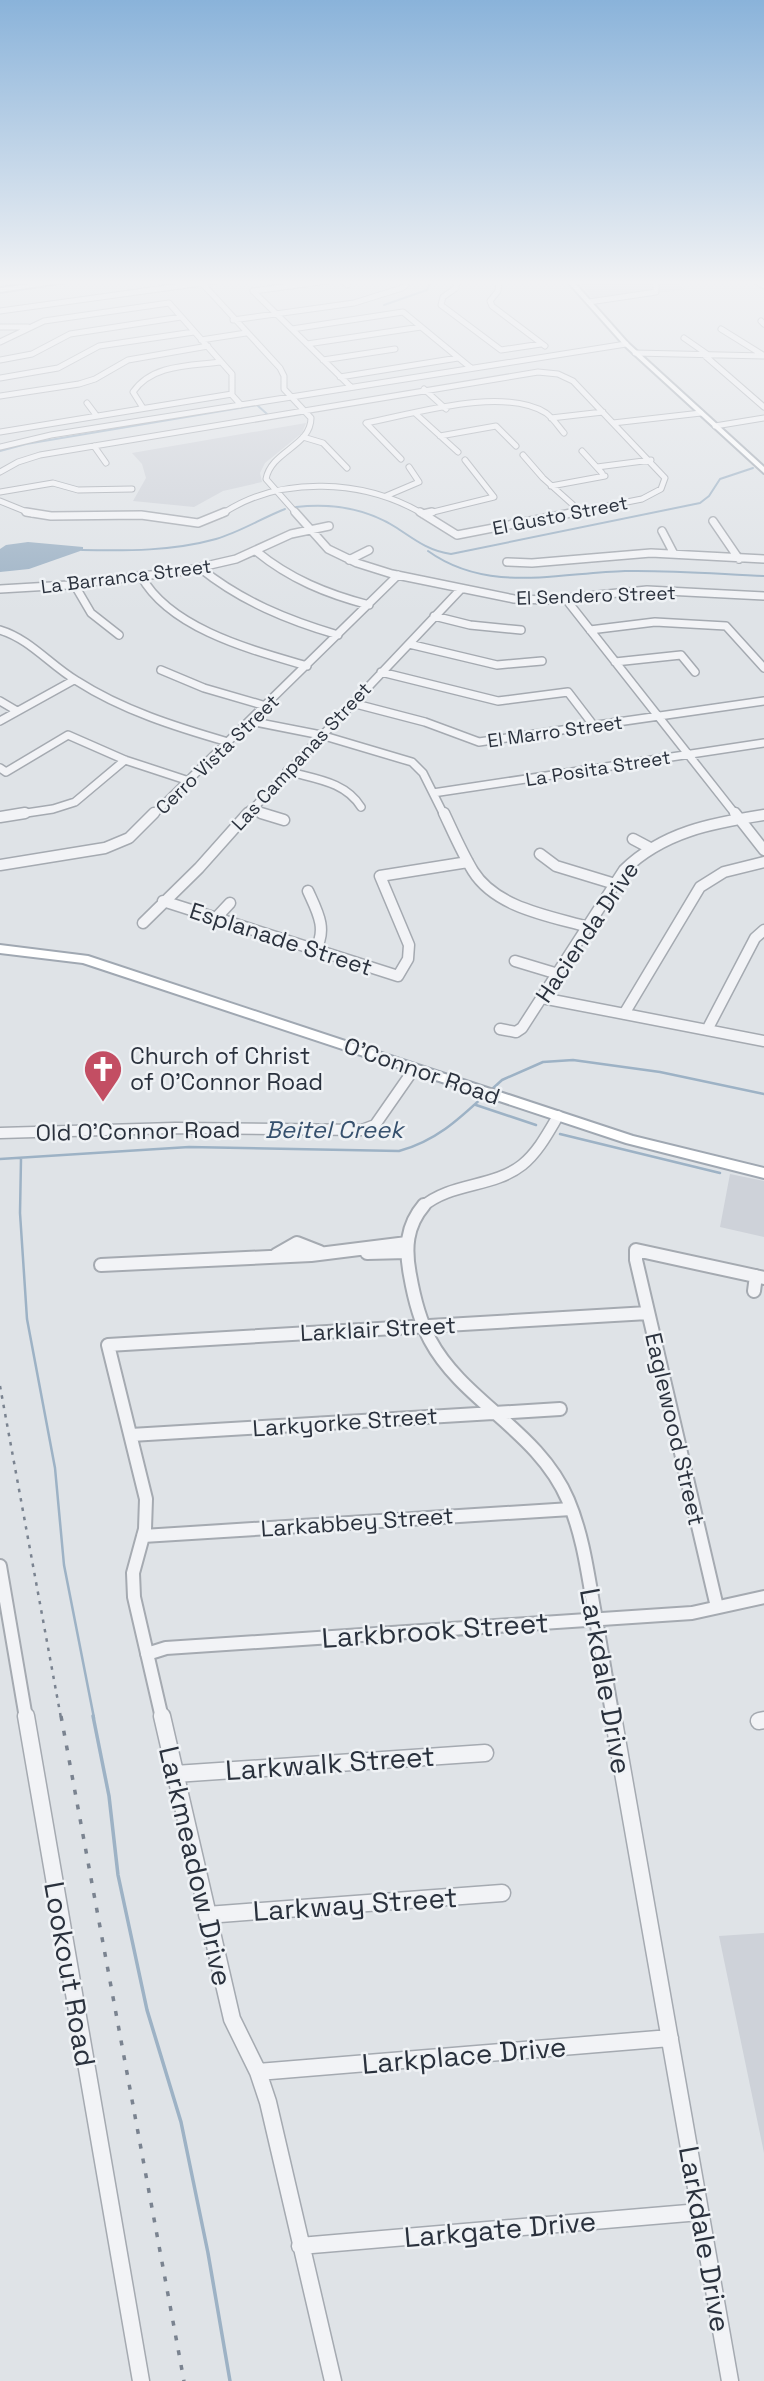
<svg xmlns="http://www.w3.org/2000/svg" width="764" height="2381" font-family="'Space Grotesk',sans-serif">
  <rect width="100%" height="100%" fill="#dfe3e7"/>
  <path fill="#ced2d9" d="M578,281H677L679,286L686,289L597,303Z
    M306,423L302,433L265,463L260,473L262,482L223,491L194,507L133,501L146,478L142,464L132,453Z
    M730,1174L764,1181V1237L720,1227Z
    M764,1933V2153L719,1936Z"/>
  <path fill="#9db2c5" d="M28,542L83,547V550L29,569L0,572V549L6,545Z"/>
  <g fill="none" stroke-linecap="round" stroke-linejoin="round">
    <path stroke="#9db2c5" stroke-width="2" d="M384,305L427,290L431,281
      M0,451L26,444L257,405L267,414
      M296,507C332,503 366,508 397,528C415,540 429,551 451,554L700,503L709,496L720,479L753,468
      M82,550C127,551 173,551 216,539C240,532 262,518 285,509
      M428,551C488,594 558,573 625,571C671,570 718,574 764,576"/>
    <path stroke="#9db2c5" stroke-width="2.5" d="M491,1090L502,1080L543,1062L573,1060L660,1072L764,1094
      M476,1105L536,1125
      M560,1134L720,1173
      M0,1159L189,1147L399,1151C436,1141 459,1119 486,1094
      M21,1159L20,1213L27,1319L55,1468L64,1565L94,1718"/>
    <path stroke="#9db2c5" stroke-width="3.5" d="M93,1716L109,1796L118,1875L147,2010L181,2122L208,2253L230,2381"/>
    <g stroke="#a5aab1" stroke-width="7">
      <path id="minor-far4" d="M200,281L280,368L284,376V389L311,418C311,446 271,451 266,479L297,514
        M343,281L347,285
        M457,281L456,288L443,297L441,305L501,350L541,344
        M499,281L498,291L490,301L492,306L545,346
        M756,281L764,286
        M253,291L351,387
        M253,291L327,281
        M589,302L656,292V281
        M0,311L216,281
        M233,320L354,303L402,288L406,285L405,281
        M761,321L764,324
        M0,327H28
        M292,329L403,312L471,368
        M721,329L763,355
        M684,338L707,354
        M201,340L246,333
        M0,342L44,321L169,303L232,374V395L241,405
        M307,344L421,327
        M635,353L764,356
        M703,354L764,407
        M0,360L32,354L70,334L181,317
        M323,360L395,349
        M340,377L458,358
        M0,378L58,368L99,346L194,332
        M424,389L446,409
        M0,396L79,384L95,379L128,360L208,346
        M87,403L96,415
        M143,408L133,392C152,364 190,366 221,362
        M416,414L458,452
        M551,418L603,412
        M613,423L701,413
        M715,426L764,418
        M0,432L232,394
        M440,436L496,426L516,446
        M303,437L323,443L347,468
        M94,446L106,463
        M0,447L51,435L626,344
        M582,451L602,473
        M523,455L543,478L580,511
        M401,459L366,423C413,414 503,386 546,413C553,418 558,426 564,433
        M597,467L651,460
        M0,472L18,462L40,455L538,372L558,374L573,381L665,478L661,489L642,499L567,514
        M551,486L605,476
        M0,492L53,483L78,490L132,489
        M386,496L419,482L409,467
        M0,501L32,514
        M222,514C280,475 364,479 423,514
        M425,514L494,497L465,460"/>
    </g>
    <g stroke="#a5aab1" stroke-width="10">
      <path id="minor-far3" d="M26,512L51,516L141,515L198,523L225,512
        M295,512L328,549L357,563L392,574L514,599L549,600L647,590L764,596
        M420,512L457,535L576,512
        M423,514L432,512
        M713,521L739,559
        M662,531L674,554
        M256,551C290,579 327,594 369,605
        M349,560L369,550
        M507,562L532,563L651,553L764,559
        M200,568C241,601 287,620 338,635
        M141,576C170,629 252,650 307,666
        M74,584L91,613L119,635
        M0,589L68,585L184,571L236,559L291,534L329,526
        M565,598L736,815
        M434,616L470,625L521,630
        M0,630C30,639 50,665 77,681C122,710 176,727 228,742
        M590,630L655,622L726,626L764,668
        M409,644L497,665L542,661
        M615,662L681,655L695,672
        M161,670L204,688L266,706
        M381,672L498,701L568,692L594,726
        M0,701L17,711
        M352,703L425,722L479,742L764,701
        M0,721L74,680
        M250,721L321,735L412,762L423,773L444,815
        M0,768L6,772L68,735L125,760L189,781
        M287,771C314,779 345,781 361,807
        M433,793L764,743
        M250,810L267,815
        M13,815L53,809L75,802L125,760
        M153,815L398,575
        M247,815L460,590"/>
    </g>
    <g stroke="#a5aab1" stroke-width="13">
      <path id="minor-far2" d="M261,813L284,820
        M444,813C453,832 462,853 473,871C496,908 550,916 588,927
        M735,813L764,850
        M0,817L25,813
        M633,839L650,848
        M540,854L556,866L615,884
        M0,865L105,848L129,838L154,813
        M308,891C317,911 328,929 315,950
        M163,901L398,976L408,959L409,945L380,876L468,862
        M216,918L230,903
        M143,923L199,868L248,813
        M515,961L558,974
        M542,998L764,1041
        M624,1014L700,887L724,872L764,862
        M500,1029L516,1032L522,1028L624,870C663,832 712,823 764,815
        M707,1030L755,938L764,930
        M0,1133L175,1128L362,1130L375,1125L414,1069
        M422,1207C451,1182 493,1188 522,1165C538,1152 548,1133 558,1116"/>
    </g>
    <g stroke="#a5aab1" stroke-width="16">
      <path id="minor-far1" d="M424,1205C406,1226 405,1249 410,1275C414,1298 419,1319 430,1340C463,1402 538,1430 568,1500C582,1533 587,1568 593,1603C600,1641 606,1679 613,1718
        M367,1253L407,1252
        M276,1255L297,1243L320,1252
        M101,1265L311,1255L407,1243
        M754,1291L756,1276
        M131,1435L560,1409
        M143,1536L571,1509
        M0,1566L26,1718
        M717,1607L636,1260V1250L764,1278
        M147,1654L166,1648L692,1613L764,1597
        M162,1718L134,1597L133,1573L145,1529L146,1499L108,1345L648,1313"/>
    </g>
    <g stroke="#a5aab1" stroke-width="19">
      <path id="minor" d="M26,1716L141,2381
        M162,1716L232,2019L258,2072L268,2102L333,2381
        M613,1716L730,2381
        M759,1721L764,1720
        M175,1774L485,1753
        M207,1915L502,1893
        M258,2072L670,2038
        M300,2246L700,2212"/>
    </g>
    <g stroke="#a0a8b2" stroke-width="4">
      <path id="major" d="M55,281H72L0,292V288Z
        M567,281H573L628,343L764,467V473L624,345Z
        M0,945L88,956L633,1136L764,1168V1178L626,1143L83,963L0,953Z"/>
    </g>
    <use href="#minor-far4" stroke="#f2f3f6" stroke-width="5"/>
    <use href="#minor-far3" stroke="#f2f3f6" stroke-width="7"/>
    <use href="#minor-far2" stroke="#f2f3f6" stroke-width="10"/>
    <use href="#minor-far1" stroke="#f2f3f6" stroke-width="12"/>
    <use href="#minor" stroke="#f2f3f6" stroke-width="16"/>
    <use href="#major" fill="#fff" fill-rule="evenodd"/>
    <path stroke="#7a8390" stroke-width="2.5" stroke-dasharray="3.5 6" stroke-linecap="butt" d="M0,1386L61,1718"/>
    <path stroke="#7a8390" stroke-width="3.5" stroke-dasharray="5 10" stroke-linecap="butt" d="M61,1716L184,2381"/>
  </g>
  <linearGradient id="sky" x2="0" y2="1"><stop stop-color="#8ab3da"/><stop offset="0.46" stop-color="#f1f2f4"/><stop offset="1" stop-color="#f1f2f4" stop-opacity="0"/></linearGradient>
  <rect width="764" height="614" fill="url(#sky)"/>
  <defs>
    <g id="church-pin" transform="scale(2.0125)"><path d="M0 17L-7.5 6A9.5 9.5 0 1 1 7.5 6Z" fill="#c34e63" stroke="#eff2f5"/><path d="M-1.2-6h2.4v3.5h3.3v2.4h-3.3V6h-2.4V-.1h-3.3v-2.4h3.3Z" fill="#fff"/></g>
  </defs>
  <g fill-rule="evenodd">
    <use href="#church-pin" x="103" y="1069"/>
  </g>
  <g text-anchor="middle" stroke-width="5" stroke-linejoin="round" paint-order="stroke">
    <g font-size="19" fill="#2a313d" stroke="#eff2f5">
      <text transform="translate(560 515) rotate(-11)" y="7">El Gusto Street</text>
      <text transform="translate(126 576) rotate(-7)" y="7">La Barranca Street</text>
      <text transform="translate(596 595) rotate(-2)" y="7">El Sendero Street</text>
      <text transform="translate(555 731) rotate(-8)" y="7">El Marro Street</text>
      <text transform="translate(217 754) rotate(-44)" y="7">Cerro Vista Street</text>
      <text transform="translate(301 756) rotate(-47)" y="7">Las Campanas Street</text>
      <text transform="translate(598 768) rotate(-9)" y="7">La Posita Street</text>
    </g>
    <g font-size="23" fill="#2a313d" stroke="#eff2f5">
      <text transform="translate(587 932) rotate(-56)" y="8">Hacienda Drive</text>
      <text transform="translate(281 939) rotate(18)" y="8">Esplanade Street</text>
      <text transform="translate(422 1071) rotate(19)" y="8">O'Connor Road</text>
      <text transform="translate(138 1131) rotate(-1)" y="8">Old O'Connor Road</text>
      <text transform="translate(378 1329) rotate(-3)" y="8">Larklair Street</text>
      <text transform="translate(345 1422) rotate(-4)" y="8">Larkyorke Street</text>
      <text transform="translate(675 1429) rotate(77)" y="8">Eaglewood Street</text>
      <text transform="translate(357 1522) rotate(-4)" y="8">Larkabbey Street</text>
    </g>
    <g font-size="23" fill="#2a313d" stroke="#eff2f5" text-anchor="start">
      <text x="130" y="1064">Church of Christ<tspan x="130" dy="26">of O'Connor Road</tspan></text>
    </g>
    <g font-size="24" font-style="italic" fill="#37516e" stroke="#eff2f5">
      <text x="334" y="1138">Beitel Creek</text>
    </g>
    <g font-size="28" fill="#2a313d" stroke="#eff2f5">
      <text transform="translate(435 1630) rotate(-4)" y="10">Larkbrook Street</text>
      <text transform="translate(606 1681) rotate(80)" y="10">Larkdale Drive</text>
      <text transform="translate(330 1763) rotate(-4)" y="10">Larkwalk Street</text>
      <text transform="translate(196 1866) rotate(77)" y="10">Larkmeadow Drive</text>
      <text transform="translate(355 1904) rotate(-4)" y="10">Larkway Street</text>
      <text transform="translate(70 1974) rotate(80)" y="10">Lookout Road</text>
      <text transform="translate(464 2055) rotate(-5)" y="10">Larkplace Drive</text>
      <text transform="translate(500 2229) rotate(-5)" y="10">Larkgate Drive</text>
      <text transform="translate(705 2239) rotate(80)" y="10">Larkdale Drive</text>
    </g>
  </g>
</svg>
